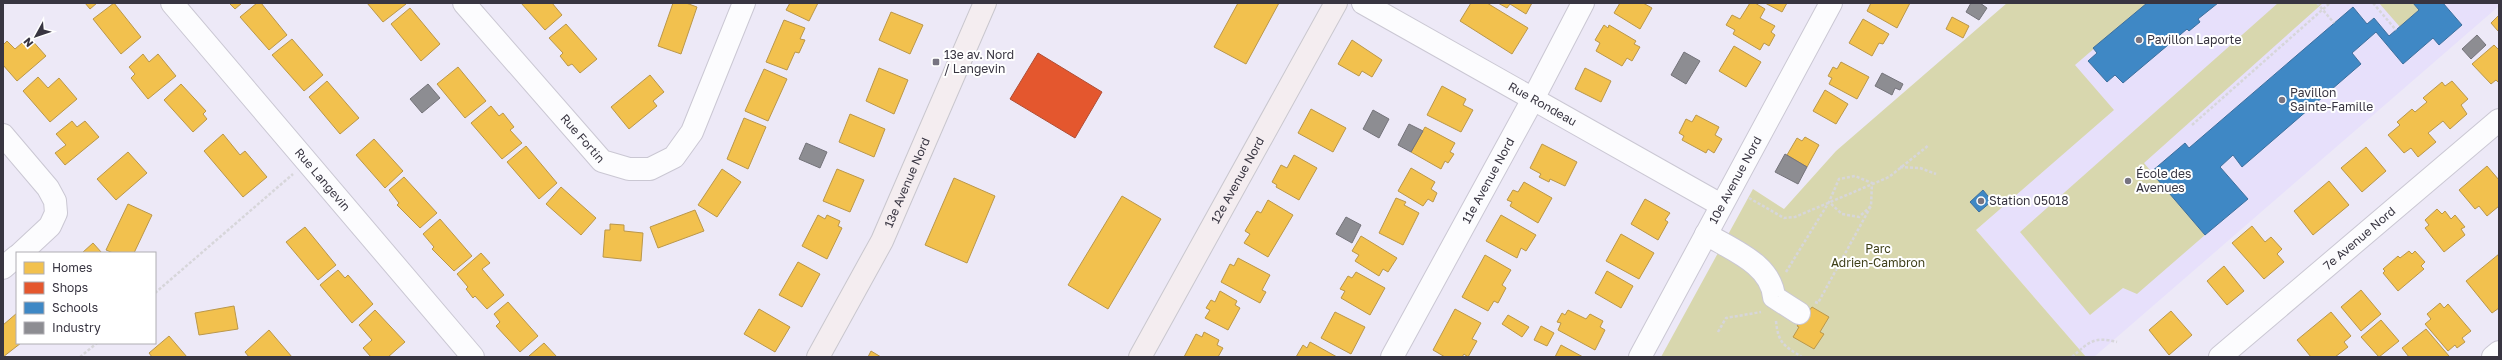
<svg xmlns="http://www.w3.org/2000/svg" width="2502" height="360" font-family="'Golos Text',sans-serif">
  <rect width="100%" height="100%" fill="#ede9f7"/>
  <path fill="#e7e0fb" d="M2007,3H2499V6L2094,357H2086L1976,230L1990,218Z"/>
  <path fill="#d8d7ae" d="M2007,3H2147L2075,65L2114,110L1976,230L2086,357H1661L1753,189L1784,209L1836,151Z
    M2278,3H2323L2144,163L2205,235L2137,294L2123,288L2090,315L2020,232Z
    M2379,3H2413L2419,10L2400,27Z"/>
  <path fill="#f2c14e" stroke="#ba974a" d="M85,3H97L90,9Z
    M114,3L141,37L121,54L93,19Z
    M229,3H242L235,9Z
    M257,3H261L287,35L269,50L240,17Z
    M367,3H405L406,4L383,22Z
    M521,3H552L562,15L545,30Z
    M673,3H686L697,7L681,54L658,46Z
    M790,3H818L809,21L786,10Z
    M1238,3H1279L1246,64L1214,47Z
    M1471,3H1487L1528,28L1512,54L1460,21Z
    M1498,3H1532L1526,14L1510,4L1507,8Z
    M1620,3H1643L1652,8L1640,29L1614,13Z
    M1750,3H1755L1765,9L1760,18L1775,26L1771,32L1775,35L1769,46L1764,43L1760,50L1733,34L1735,30L1726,25L1732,15L1740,19Z
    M1765,3H1787L1782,12Z
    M1871,3H1910L1897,28L1867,11Z
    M410,8L440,44L421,61L391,24Z
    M891,12L923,25L910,54L879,40Z
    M2499,15V30L2498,31L2491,23Z
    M1952,17L1969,26L1963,38L1946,29Z
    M1863,19L1889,34L1883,44L1879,43L1872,56L1849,43Z
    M784,20L805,28L800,39L805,40L799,53L795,52L787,70L766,62Z
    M566,24L597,59L580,73L572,64L568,66L560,56L563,53L549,38Z
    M1604,25L1608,28L1609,25L1636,41L1634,44L1640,47L1632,61L1627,58L1622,66L1596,51L1600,43L1595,40Z
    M29,37L46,56L17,81L3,65V45L7,41L15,49Z
    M292,39L323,75L304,91L272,55Z
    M1352,40L1382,60L1372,77L1362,71L1359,76L1338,64Z
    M2494,45L2499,50V83L2496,80L2491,84L2472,64Z
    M1734,46L1761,62L1746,87L1719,71Z
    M143,54L149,62L158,54L176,76L148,99L131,78L135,74L129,67Z
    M1841,62L1869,77L1857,99L1829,84L1832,78L1828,76L1833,67L1837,69Z
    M458,67L486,101L465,118L437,84Z
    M879,68L908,80L894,114L866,101Z
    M1585,68L1611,81L1601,102L1575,89Z
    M764,69L787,79L768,121L745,111Z
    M650,75L664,92L653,101L657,106L629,129L611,107Z
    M38,77L48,88L59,78L77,99L50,122L23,91Z
    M327,81L359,118L340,134L309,97Z
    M2452,81L2468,99L2461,105L2467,114L2450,129L2443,121L2428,133L2436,142L2418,157L2411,148L2404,153L2388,135L2400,125L2397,122L2412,109L2415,112L2427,102L2423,98L2442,82L2445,86Z
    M181,84L206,111L203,114L207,119L193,132L164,100Z
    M1442,86L1466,99L1463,105L1473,110L1461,132L1427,115Z
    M1825,90L1848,104L1836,124L1813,111Z
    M491,106L499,116L503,113L514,127L510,130L522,143L502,159L471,123Z
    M1311,109L1346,128L1333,152L1298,133Z
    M850,114L885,129L874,157L839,142Z
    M1696,115L1719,127L1715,135L1722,139L1714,153L1708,149L1706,153L1682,140L1684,136L1679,133L1686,119L1692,122Z
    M744,118L766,127L748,169L727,159Z
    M72,121L77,127L85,121L99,137L65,165L55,153L66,145L56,134Z
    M1425,127L1455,143L1450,152L1454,154L1448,163L1445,161L1441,169L1411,152Z
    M223,134L240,155L245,151L267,177L243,197L204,151Z
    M1805,137L1819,145L1807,167L1787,155L1797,138L1802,141Z
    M374,139L403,171L385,188L356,155Z
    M1542,144L1577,162L1565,186L1550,179L1549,182L1539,177L1541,174L1530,168Z
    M526,146L557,183L539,199L507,162Z
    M2366,147L2386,171L2362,192L2341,168Z
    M128,152L147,173L116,200L97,179Z
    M1294,155L1317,168L1299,200L1276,187L1277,185L1272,182L1281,165L1287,168Z
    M2487,166L2499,180V206L2487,216L2479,206L2475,209L2459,190Z
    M1411,168L1435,182L1431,189L1437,193L1433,202L1428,199L1423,206L1398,191Z
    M722,169L741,182L717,217L698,205Z
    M837,169L864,180L850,212L823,201Z
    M404,177L437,213L420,228L397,205L399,203L389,190Z
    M954,178L995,196L967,263L925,245Z
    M2329,181L2349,205L2313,235L2294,211Z
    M1524,182L1552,198L1538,223L1510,206L1512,202L1507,200L1513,190L1518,192Z
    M561,187L596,218L581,235L546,204Z
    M1122,196L1161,219L1108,309L1068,285Z
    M1396,198L1406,202L1404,205L1419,213L1403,245L1379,233Z
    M1645,199L1670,213L1665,220L1668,222L1658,240L1631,224Z
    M1268,200L1293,215L1268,257L1244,243L1250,234L1245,231L1257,211L1261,213Z
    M128,204L152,215L134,253H113L106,250Z
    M2437,209L2442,214L2445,211L2451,219L2455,215L2465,227L2461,229L2465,235L2444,252L2425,228L2429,225L2425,220Z
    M695,210L704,231L658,248L650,227Z
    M818,215L825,219L827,215L840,221L838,226L842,228L827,259L802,246Z
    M1501,215L1536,235L1526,251L1521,248L1517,258L1486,241Z
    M440,219L472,256L454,271L432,249L434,247L423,234Z
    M610,224L624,225V231L643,233L641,261L603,257L605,230H610Z
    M2252,226L2265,242L2271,237L2282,249L2277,254L2284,262L2264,279L2232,243Z
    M305,227L336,265L318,280L286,242Z
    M1621,234L1654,253L1639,279L1606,261Z
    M1361,236L1397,258L1388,272L1383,269L1379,276L1355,261L1359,255L1352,251Z
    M93,243L102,253H82Z
    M2409,251L2412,254L2415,251L2425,262L2421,266L2424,269L2398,291L2383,273L2385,271L2383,269L2398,256L2400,258Z
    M481,253L490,263L482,269L504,295L487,309L475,296L473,298L466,289L468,287L457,274Z
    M2499,254V308L2492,313L2466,281Z
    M1485,255L1511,270L1502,285L1506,288L1498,303L1494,301L1488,311L1462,297Z
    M1238,258L1270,275L1262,290L1266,292L1260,303L1221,282L1230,264L1234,266Z
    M798,262L820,274L802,307L779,295Z
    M2224,266L2244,291L2227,305L2207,281Z
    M338,270L345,278L348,275L373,304L352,323L320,285Z
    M1607,271L1633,286L1621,308L1595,293Z
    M1356,272L1385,288L1370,315L1341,298L1345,291L1340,289L1348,276L1352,278Z
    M2361,290L2381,314L2361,331L2341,307Z
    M1220,291L1237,301L1235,305L1240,308L1228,330L1205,318L1210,310L1206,308L1211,300L1215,302Z
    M508,302L538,336L520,352L496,326L500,322L494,314Z
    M2440,303L2444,308L2448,304L2471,331L2462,338L2465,342L2457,348L2455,345L2448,351L2425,324L2431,319L2427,314Z
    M234,306L238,329L199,335L195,313Z
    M1812,307L1829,317L1820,332L1824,334L1814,349L1793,337L1799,327L1797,326Z
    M759,309L790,327L775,352L744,334Z
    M1455,309L1481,323L1472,339L1477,341L1468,357L1464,354L1462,357H1445L1433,350Z
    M375,310L405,342L388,357H371L363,348L372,340L359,325Z
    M1568,310L1586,319L1590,314L1603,321L1600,327L1605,330L1595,350L1558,330L1561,323L1557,322L1562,313L1565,315Z
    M2171,311L2192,335L2169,355L2149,330Z
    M1335,312L1365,327L1351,354L1321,338Z
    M2331,312L2351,336L2344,342L2348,347L2335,357H2311L2297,340Z
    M17,313V343H21L3,357V325Z
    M1508,315L1529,327L1522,337L1502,324Z
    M2381,320L2399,341L2379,357L2361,337Z
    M1541,326L1554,333L1547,346L1534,340Z
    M2426,329L2449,356L2448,357H2409L2402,348Z
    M269,330L292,357H249L245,352Z
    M1204,332L1219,340L1217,345L1223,348L1218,357H1184L1196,334L1202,337Z
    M169,336L187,357H152L149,353Z
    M1310,342L1337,357H1296L1303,345L1307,348Z
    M544,343L557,357H529V356Z
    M1561,345L1583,357H1555Z
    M871,351L881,357H868Z"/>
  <path fill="#e4572e" stroke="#b04d34" d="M1038,53L1102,92L1075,138L1010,99Z"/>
  <path fill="#3f88c5" stroke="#3d6f9d" d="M2147,3H2218L2198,19L2200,22L2189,31L2187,29L2123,83L2115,75L2107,82L2088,61L2097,53L2093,48Z
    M2413,3H2443L2462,25L2439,45L2433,38L2403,64L2376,32L2352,53L2361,64L2242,167L2233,155L2220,167L2248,199L2205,235L2151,172L2185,143L2189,148L2353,7L2367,24L2374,18L2389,36L2419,10Z
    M1983,190L1992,201L1979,212L1970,202Z"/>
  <path fill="#8d8d92" stroke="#74737a" d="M1971,3H1980L1987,8L1979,20L1966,12Z
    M2477,35L2486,45L2471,59L2462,49Z
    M1684,52L1700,61L1686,84L1671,75Z
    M1882,73L1903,84L1900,90L1895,88L1892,95L1875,86Z
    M428,84L440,98L422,113L410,99Z
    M1373,110L1389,119L1379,138L1363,129Z
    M1409,124L1423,131L1411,152L1398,145Z
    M806,143L827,152L820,168L799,159Z
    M1785,154L1807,167L1798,184L1775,172Z
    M1346,217L1361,225L1352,243L1336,234Z"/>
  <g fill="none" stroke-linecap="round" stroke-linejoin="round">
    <g stroke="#cac7d3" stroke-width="24">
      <g id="minor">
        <path id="s1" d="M172,3L473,357"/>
        <path id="s2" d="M464,3L602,161L629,169H650L674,157L692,132L744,3"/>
        <path id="s3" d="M1363,3L1721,205"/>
        <path d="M3,135L48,188L55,201L56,213L50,226L21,253"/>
        <path d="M1706,234C1732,250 1771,264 1774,297L1799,313"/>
        <path d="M3,268L17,256"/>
        <path id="s4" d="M1392,357L1533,99L1583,3"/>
        <path id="s5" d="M1640,357L1831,3"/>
        <path id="s6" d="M2220,357L2499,120"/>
        <path d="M2493,357L2499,352"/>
      </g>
    </g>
    <g stroke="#c9c7ce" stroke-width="24">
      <g id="major">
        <path id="s7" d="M818,357L882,241L985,3"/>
        <path id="s8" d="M1140,357L1336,3"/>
      </g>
    </g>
    <path stroke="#d7d6da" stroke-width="2.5" stroke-dasharray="3 2" stroke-linecap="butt" d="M2317,3L2334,23
      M2373,3L2396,30
      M2192,125L2330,3
      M1900,167L1920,168L1936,174
      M1749,198L1784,218L1795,217L1889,177L1929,145
      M1786,272L1829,202L1842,214L1859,217L1871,206L1872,183L1855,176L1839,179L1829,202
      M155,293L293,174
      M1815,302L1818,303L1871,206
      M1776,321C1778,343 1784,346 1802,357
      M1718,332L1726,318L1761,312
      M80,357L97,343
      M2072,357C2089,342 2094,336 2117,342"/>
    <use href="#minor" stroke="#fcfcfe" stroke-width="22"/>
    <use href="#major" stroke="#f4edf0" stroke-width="22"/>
  </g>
  <g fill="#777481" stroke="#fff" stroke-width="1.5">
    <circle cx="2139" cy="40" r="4"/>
    <rect x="932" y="58" width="8" height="8" rx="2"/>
    <circle cx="2282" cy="100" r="4"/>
    <circle cx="2128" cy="181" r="4"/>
    <circle cx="1981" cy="201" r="4"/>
  </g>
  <g text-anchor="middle" stroke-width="4" stroke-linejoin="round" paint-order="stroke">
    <g font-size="12" fill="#383541" stroke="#fff" text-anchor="start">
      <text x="2147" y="44">Pavillon Laporte</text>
      <text x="944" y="59">13e av. Nord<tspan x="944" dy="14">/ Langevin</tspan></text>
      <text x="2290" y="97">Pavillon<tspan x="2290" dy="14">Sainte-Famille</tspan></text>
      <text x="2136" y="178">École des<tspan x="2136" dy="14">Avenues</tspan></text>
      <text x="1989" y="205">Station 05018</text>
    </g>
    <g font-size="12" fill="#383541" stroke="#fff">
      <text dy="4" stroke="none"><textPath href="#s3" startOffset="206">Rue Rondeau</textPath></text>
      <text dy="4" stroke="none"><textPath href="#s2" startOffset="180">Rue Fortin</textPath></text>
      <text dy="4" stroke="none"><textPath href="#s1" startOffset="232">Rue Langevin</textPath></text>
      <text dy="4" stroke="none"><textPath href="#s8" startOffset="202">12e Avenue Nord</textPath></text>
      <text dy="4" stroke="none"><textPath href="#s5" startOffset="201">10e Avenue Nord</textPath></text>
      <text dy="4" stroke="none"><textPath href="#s4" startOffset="201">11e Avenue Nord</textPath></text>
      <text dy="4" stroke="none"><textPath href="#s7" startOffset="196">13e Avenue Nord</textPath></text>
      <text dy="4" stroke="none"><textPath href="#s6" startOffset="183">7e Avenue Nord</textPath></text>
    </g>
    <g font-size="12" fill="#3f401a" stroke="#fff">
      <text x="1878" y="253">Parc<tspan x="1878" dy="14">Adrien-Cambron</tspan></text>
    </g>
  </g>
  <rect width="2502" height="360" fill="none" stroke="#383541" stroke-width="8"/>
  <rect x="16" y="252" width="140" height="92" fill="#ffffff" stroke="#afaeb3"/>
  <rect x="24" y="262" width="20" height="12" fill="#f2c14e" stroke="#afaeb3"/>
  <text x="52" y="272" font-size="12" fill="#383541">Homes</text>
  <rect x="24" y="282" width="20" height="12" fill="#e4572e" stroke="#afaeb3"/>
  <text x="52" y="292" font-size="12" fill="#383541">Shops</text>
  <rect x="24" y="302" width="20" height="12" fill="#3f88c5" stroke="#afaeb3"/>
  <text x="52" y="312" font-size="12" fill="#383541">Schools</text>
  <rect x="24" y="322" width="20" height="12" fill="#8d8d92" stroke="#afaeb3"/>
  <text x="52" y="332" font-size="12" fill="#383541">Industry</text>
  <g transform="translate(36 36) rotate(230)" stroke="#ffffff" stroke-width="3" paint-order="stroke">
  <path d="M0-3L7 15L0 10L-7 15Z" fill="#383541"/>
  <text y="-6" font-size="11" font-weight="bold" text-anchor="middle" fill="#383541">N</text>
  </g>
</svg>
